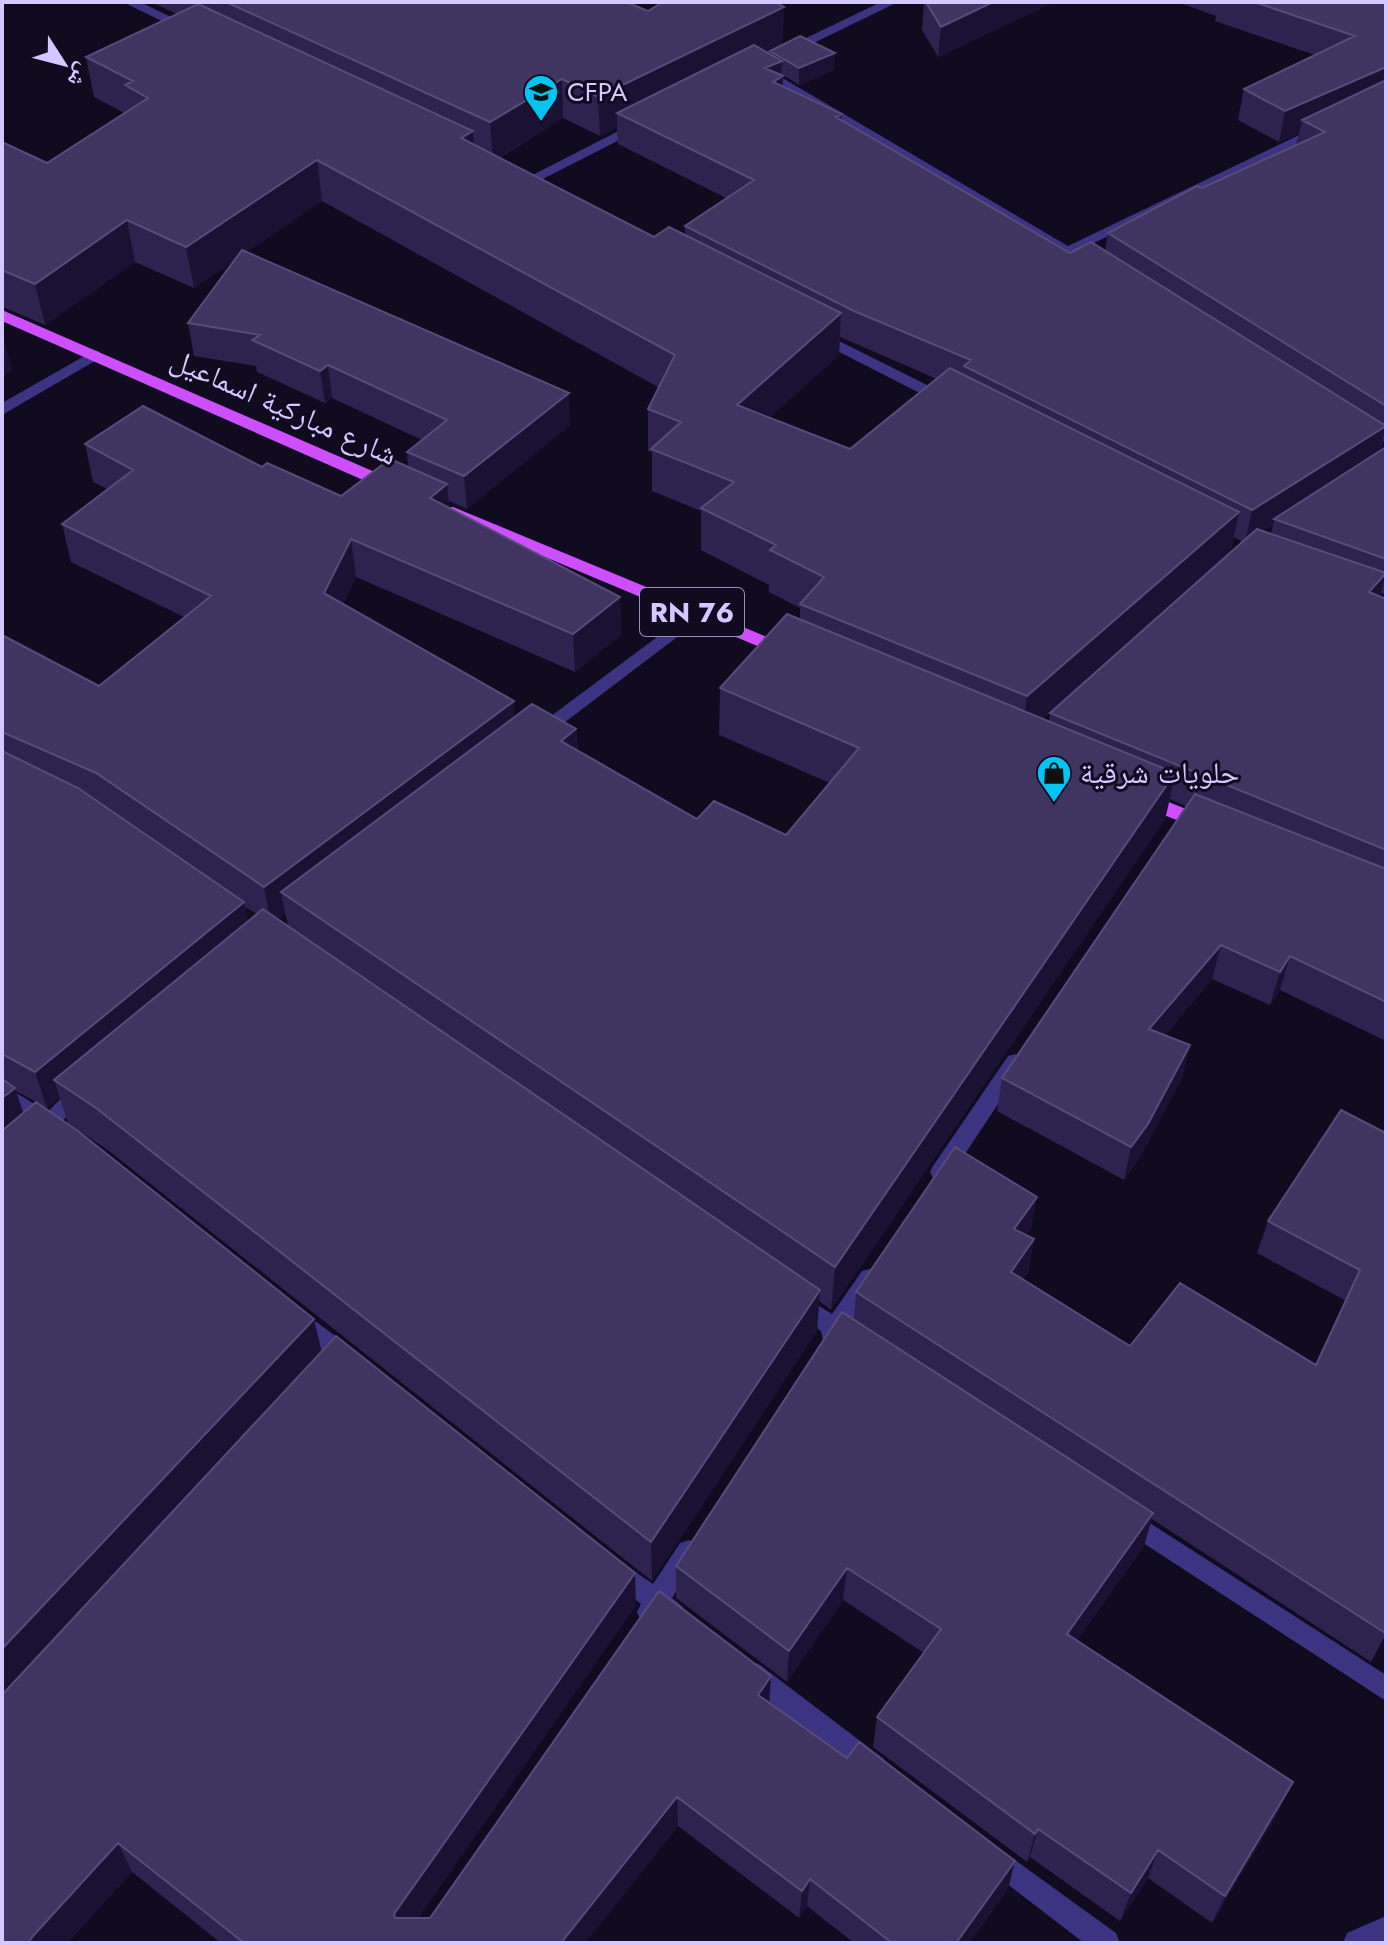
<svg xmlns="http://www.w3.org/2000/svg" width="1388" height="1945" font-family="Jost,'Noto Naskh Arabic',sans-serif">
  <rect width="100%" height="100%" fill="#100b1f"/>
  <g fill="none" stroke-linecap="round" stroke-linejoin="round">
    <path fill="#3c3381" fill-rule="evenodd" d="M123,2H140L196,29L184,32Z
      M881,2H898L791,54L779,51Z
      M754,67H764L1068,246L1316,127L1328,130L1067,256L754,73Z
      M640,120L645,121V127L527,187L522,188L515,184Z
      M815,329L953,398L955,401L953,404H941L810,337V331Z
      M95,350L100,352V358L2,415V403Z
      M696,608L705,614L702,618L543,739H531L528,735L531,731Z
      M1015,1054L1022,1056L1025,1062L1022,1068L949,1178L941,1181L933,1178L930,1172L933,1166L1008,1056Z
      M2,1084L47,1112C59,1102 75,1081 92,1086L95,1092L10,1167L2,1170V1149L32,1124L2,1103Z
      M870,1269L878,1271L881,1278L850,1326L862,1334L865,1341L862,1348L854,1351L837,1342L831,1344L823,1341L821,1331L790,1309L787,1302L790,1295L798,1293L832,1314L862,1271Z
      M297,1308L359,1353L362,1360L359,1367L351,1370L343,1367L289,1325L286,1318L289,1311Z
      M1125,1507L1386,1675V1701L1117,1526L1113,1518L1117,1510Z
      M689,1540L698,1543L701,1551L672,1598L683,1607L686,1615L683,1623L674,1626L659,1618L649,1623L640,1620L637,1612L641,1604L605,1576L602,1568L605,1560L614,1557L653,1584L680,1543Z
      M751,1661L760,1665L884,1759L888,1768L884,1777L875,1781L866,1777L742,1681L738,1673L742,1665Z
      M993,1844L1116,1933L1120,1943H1084L984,1866L980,1857L984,1848Z
      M1386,1916V1943H1343L1347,1933Z"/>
    <path fill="#cd4fff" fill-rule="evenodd" d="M2,310L400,483L402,487L400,491H388L2,321Z
      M453,507L791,647L794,651L785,657L779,655L447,516L445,512L447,508Z
      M1144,792L1213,820L1215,825L1206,832L1137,804L1135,799L1137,794Z"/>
  </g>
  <path fill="#2e224e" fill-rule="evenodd" d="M151,2H626L648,11L783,44L834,70L799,85L781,74L783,76L782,86L842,114V121L1070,253L1105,251L1108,233L1296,145L1299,134L1279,142L1238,120L1244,89L1315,55L1215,21L1216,16L1177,2H1386V443L1383,441L1380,450L1386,447V595L1381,593L1380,596L1386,599V1041L1280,990L1270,1005L1212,979L1165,1035L1190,1045L1182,1078L1140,1157L1124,1180L997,1111L1002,1078L1186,806L1170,799L1165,819L831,1310L819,1301L817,1331L652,1581L109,1151L68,1123L60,1098L47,1108L16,1091L23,1113L636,1605L418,1918H430L770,1703L1008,1889L969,1943H854L807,1906L799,1918L678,1826L585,1943H221L132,1872L67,1943H2V635L99,686L184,617L71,562L62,524L107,489L93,482L85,444L262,467L341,496L408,467L407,452L422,440L332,398L325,403L257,372L256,366L194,356L188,323L235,260L194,288L135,262L45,325L3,307L2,308V142L47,163L124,113L94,97L86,57L177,14ZM563,118L600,136L617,127L618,144L726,198L685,226V235L654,237L499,158ZM322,201L658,387L648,409V451L652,452V491L701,511V550L769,585V592L800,608V620L720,688L719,735L830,783L786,835L697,819L578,750L576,729L515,716L343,604L356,577L575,672L621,635L620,597L450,508L449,501L467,509L570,425L246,252ZM840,337L937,379L850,449L769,418L839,355ZM1273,525L1271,534L1263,531ZM1234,537L1243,542L1230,553ZM1091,676L1050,713L1049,721L1043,719ZM245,907L257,914L248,921ZM285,913L288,925L278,919Z
    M924,2H1054L938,57L922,30Z
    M1386,1133V1634L1371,1662L1152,1519L1144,1546L1077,1640L1279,1811L1212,1923L1148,1878L1120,1921L1030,1857L1027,1862L873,1747L877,1717L924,1653L843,1600L787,1682L676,1598V1566L854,1319L856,1292L1031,1229L1026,1235L1034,1239L1028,1272L1023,1279L1130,1346L1316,1365L1346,1301L1257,1253L1268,1221Z"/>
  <path fill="#1b1233" d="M993,2H1054L938,57L941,27Z
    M784,7L783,44L631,120L617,113V127L600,136L598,97Z
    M835,53L834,70L799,85V68Z
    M782,61L781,77L783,76L782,107L765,68Z
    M1386,67V94L1302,120L1299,134L1279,142L1285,111Z
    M562,79L563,118L493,161L490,122Z
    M473,131L476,171L461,138Z
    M317,160L322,201L194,288L186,247Z
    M127,220L135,262L45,325L35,284Z
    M841,313L839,355L737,447V405Z
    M2,331L12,370L2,377Z
    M328,365L332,398L325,403L320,371Z
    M569,393L570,425L467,509L464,476Z
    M1386,426L1378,458L1274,519L1273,525L1245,543L1252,510Z
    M447,484L451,522L430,498Z
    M1239,512L1230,555L1021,738L1027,696Z
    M351,539L356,577L329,631L324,593Z
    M1386,574L1377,608L1369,592Z
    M620,597L621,635L575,672L573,634Z
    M514,701L517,739L281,892L285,913L271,924L264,887Z
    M576,729L579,775L561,741Z
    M1175,773L1165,819L831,1310L835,1267Z
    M244,902L252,939L54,1080L60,1098L47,1108L35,1072Z
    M1221,945L1212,979L1142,1062L1149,1029Z
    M1290,956L1280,990L1270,1005L1280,972Z
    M1190,1045L1182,1078L1140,1157L1124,1180L1131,1147Z
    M15,1088L27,1124L2,1145V1098Z
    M1037,1197L1031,1229L1008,1261L1014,1229Z
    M1034,1239L1028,1272L1005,1304L1011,1272Z
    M820,1290L817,1331L652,1581L651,1542Z
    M314,1319L322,1353L2,1697V1649Z
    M1153,1513L1144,1546L1059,1665L1067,1634Z
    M847,1568L843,1600L787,1682L789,1651Z
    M635,1573L636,1605L402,1941L394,1914Z
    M771,1676L769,1707L758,1695Z
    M1293,1782L1279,1811L1212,1923L1225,1896Z
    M677,1797L678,1826L585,1943H561Z
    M1038,1829L1030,1857L1027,1862L1035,1834Z
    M118,1843L132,1872L67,1943H28L33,1936Z
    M1158,1850L1148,1878L1120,1921L1131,1893Z
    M1015,1861L1008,1889L969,1943H956Z
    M810,1879L807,1906L799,1918L802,1891Z"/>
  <path fill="#403461" stroke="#574b7a" stroke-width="2" d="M226,2H626L648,11L663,2H775L784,7L598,97L562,79L490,122Z
    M926,2H993L941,27Z
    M1254,2H1386V67L1285,111L1244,89L1355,36Z
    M198,4L473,131L461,138L654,237L669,227L841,313L737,405L850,449L950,368L1239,512L1027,696L800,604L824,577L770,550L776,545L701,508L734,482L651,449L681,422L648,409L675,355L317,160L186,247L127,220L35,284L2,270V142L47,163L148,98L125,85L133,81L86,57Z
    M800,36L835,53L799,68L770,51Z
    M754,45L782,61L765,68L783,76L773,82L842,114L836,117L1070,253L1091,242L1386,426L1252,510L964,366L971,360L854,311L685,226L754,180L617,113Z
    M1386,80V406L1108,233L1197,186L1202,188L1325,132L1302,120Z
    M242,250L569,393L464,476L407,452L447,420L328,365L320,371L252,340L260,335L188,323Z
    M143,406L262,467L267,463L341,496L390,459L447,484L430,498L620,597L573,634L351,539L324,593L514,701L264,887L96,773L2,732V635L99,686L211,596L62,524L133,470L85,444Z
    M1386,447V559L1274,519Z
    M1257,529L1386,573L1369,592L1386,599V850L1050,713Z
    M787,614L1175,773L835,1267L281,892L532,704L576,729L561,741L697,819L714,801L786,835L859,748L720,688Z
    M2,751L78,788L244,902L35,1072L2,1054Z
    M1195,794L1386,869V1002L1290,956L1280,972L1221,945L1149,1029L1190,1045L1148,1124L1131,1147L1002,1078Z
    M263,909L820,1290L651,1542L96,1108L54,1080Z
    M2,1079L15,1088L2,1098Z
    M36,1102L78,1131L314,1319L2,1649V1131Z
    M1341,1110L1386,1133L1385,1633L856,1292L955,1147L1037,1197L1014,1229L1034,1239L1011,1272L1130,1346L1180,1283L1316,1365L1360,1270L1268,1221Z
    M842,1312L1153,1513L1067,1634L1293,1782L1225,1896L1158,1850L1131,1893L1038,1829L1035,1834L877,1717L941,1629L847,1568L789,1651L676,1566Z
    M336,1336L635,1573L394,1914L395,1918H430L659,1591L771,1676L758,1695L847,1758L859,1742L1015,1861L956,1943H892L810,1879L802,1891L677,1797L561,1943H244L118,1843L33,1936L28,1943H2V1695Z"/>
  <defs>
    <g id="university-pin" transform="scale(1.8)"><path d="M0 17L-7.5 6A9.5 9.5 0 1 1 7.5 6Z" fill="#00c5f3" stroke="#100b1f"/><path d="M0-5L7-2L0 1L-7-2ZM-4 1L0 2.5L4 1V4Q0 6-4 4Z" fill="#111"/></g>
    <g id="shop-pin" transform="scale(1.8)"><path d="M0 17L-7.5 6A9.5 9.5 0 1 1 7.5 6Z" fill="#00c5f3" stroke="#100b1f"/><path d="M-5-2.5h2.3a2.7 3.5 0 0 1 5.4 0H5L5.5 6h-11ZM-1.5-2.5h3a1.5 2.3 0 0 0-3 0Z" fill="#111"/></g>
  </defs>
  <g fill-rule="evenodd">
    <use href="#university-pin" x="541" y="92"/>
    <use href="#shop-pin" x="1054" y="773"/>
  </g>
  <g text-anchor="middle" stroke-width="6" stroke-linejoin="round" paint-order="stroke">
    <g font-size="26" fill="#d3c8ff" stroke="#100b1f" text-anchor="start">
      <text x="567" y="101">CFPA</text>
    </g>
    <rect fill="#100b1f" stroke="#988fbc" stroke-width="2" x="640" y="588" width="104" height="48" rx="6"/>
    <g font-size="28" font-weight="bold" fill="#d3c8ff">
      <text x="692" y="622">RN 76</text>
    </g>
    <g font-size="30" fill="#d3c8ff" stroke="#100b1f">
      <text transform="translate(284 407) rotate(24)" y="10">شارع مباركية اسماعيل</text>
    </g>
    <g font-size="30" fill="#d3c8ff" stroke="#100b1f" text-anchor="start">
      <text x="1080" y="783">حلويات شرقية</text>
    </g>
  </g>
  <rect width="1388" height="1945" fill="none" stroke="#d3c8ff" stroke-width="8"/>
  <g transform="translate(64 64) rotate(126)" stroke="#100b1f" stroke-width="6" paint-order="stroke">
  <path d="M0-6L14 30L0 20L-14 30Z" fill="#d3c8ff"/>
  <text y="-12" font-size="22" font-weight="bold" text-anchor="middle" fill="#d3c8ff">ش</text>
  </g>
</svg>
